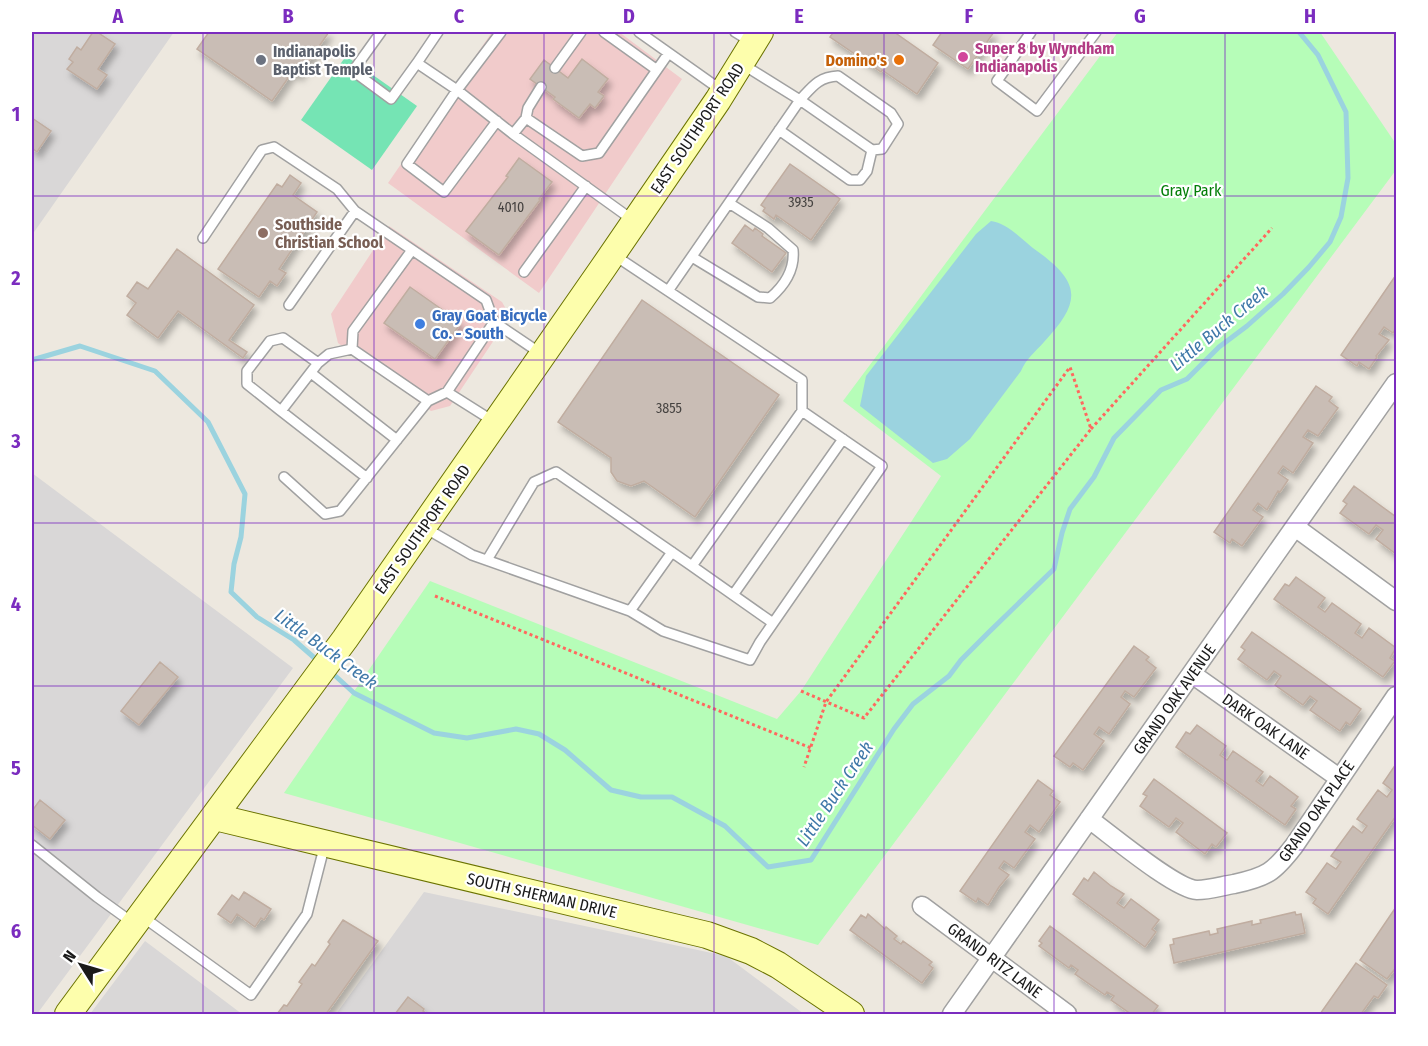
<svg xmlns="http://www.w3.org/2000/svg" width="1428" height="1046" font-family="'Fira Sans Condensed',sans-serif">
  <defs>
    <filter id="shadow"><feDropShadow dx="3.5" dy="6" stdDeviation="3" flood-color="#0004"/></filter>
  </defs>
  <rect width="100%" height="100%" fill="#ede8df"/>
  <path fill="#d9d7d7" d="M32,32H174L32,235Z
    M32,473L293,668L37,1014H32Z
    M424,892L726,956L804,1014H336Z
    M145,941L242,1014H90Z"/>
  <path fill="#f1cbcb" d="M492,32H619L682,79L539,293L388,183Z
    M389,226L502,302L510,316L450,406L431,411L338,343L331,314Z"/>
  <path fill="#b6fdb8" d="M1118,32H1320L1396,144V170L818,945L284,793L430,581L777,719L801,691L941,476L843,401Z"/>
  <path fill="#75e4b4" d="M346,56L417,106L372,170L301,120Z"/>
  <path fill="#9bd3df" d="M991,221C1008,223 1023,241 1037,251C1083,284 1080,303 1044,342C1035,352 1026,359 1021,371L970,439L947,459L933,463L860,406L866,376L976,234Z"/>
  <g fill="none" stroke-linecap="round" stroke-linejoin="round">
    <path stroke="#9bd3df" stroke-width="5" d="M32,360L80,346L155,371L208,422L245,494L241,537L234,564L231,592L257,617L294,640L318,661
      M330,671L354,693L434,733L467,738L516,729L539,734L565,750L611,790L641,797H672L725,826L768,867L811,860L894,729L913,704L949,676L961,660L989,632L1054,569L1062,533L1070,509L1094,477L1114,438L1161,390L1187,379L1219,347L1247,326L1283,294L1309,267L1330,242L1341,217L1348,178L1346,112L1318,55L1299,32"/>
  </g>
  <path fill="#c9bdb5" stroke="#c0ada0" stroke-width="1.5" filter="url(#shadow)" d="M93,32H97L115,44L98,69L107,75L97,89L67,69L73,62L69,59L77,47L81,50Z
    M209,32H329L299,75L293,71L272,101L197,49Z
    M830,32H894L938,63L917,94L882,70L881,72L830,37L832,34Z
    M942,32H994L968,69L933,45Z
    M582,59L608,79L598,92L604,96L595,108L590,104L579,118L553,99L555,97L530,79L544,60L568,78Z
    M32,118L51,131L37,152L32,148Z
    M519,158L552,182L539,199L540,200L499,255L466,231L508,177L506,176Z
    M790,164L840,199L811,240L776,215L774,219L763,211L765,208L761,205Z
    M290,175L301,183L293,195L317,212L279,269L286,273L277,286L270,281L259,297L218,269L277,184L282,187Z
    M745,225L753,231L755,228L763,234L762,236L786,253L772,272L732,243Z
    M177,249L254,305L229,340L247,352L243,358L178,311L158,338L127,315L136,303L127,296L137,282L148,289Z
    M1396,275V328L1393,333L1384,327L1379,334L1389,340L1376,356L1377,357L1369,369L1359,362L1357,366L1341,355Z
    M410,287L461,323L435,359L384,323Z
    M642,300L779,395L695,517L644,481L631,486L617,481L611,472V458L558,422Z
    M1316,386L1332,397L1329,401L1338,408L1318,436L1308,430L1303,437L1313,443L1293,473L1283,466L1278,473L1288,480L1280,492L1278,491L1267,510L1258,503L1253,510L1263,517L1242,546L1232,539L1230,543L1214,532Z
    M1354,486L1396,517V554L1376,539L1383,530L1376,525L1369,534L1340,513L1347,504L1343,501Z
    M1296,577L1325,598L1318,607L1325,612L1332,603L1361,624L1355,633L1362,638L1369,628L1396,648L1390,658L1395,661L1383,677L1274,599L1285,584L1289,586Z
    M1252,632L1361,709L1350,725L1346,722L1340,731L1310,710L1317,701L1310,696L1303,705L1275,685L1281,676L1274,671L1267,680L1238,659L1245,650L1241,647Z
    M1134,646L1149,657L1146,660L1156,668L1134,697L1125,691L1121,697L1130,704L1109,734L1099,727L1094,734L1104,741L1083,770L1073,763L1070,767L1054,756Z
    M160,662L178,677L139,725L121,711Z
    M1197,725L1226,746L1220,755L1227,760L1233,751L1263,772L1256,781L1263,786L1270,776L1298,797L1291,806L1296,809L1285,825L1176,747L1186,732L1190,734Z
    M1396,764V816L1328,914L1313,903L1316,899L1306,892L1327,863L1336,869L1341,862L1331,856L1353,826L1362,833L1367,826L1357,819L1378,790L1387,797L1392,790L1383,783Z
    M1154,779L1227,833L1216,847L1212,844L1205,854L1176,832L1183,823L1176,818L1169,827L1140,806L1147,796L1143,794Z
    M1038,780L1053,791L1050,795L1060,802L1039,832L1030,825L1025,832L1035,839L1014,868L1004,861L999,868L1009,875L999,887L988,905L978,898L976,902L960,891Z
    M40,800L65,820L50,839L32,825V811Z
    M1094,872L1111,886L1124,894L1117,903L1124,908L1131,899L1159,920L1152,929L1156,932L1145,947L1073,894L1084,878L1088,881Z
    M244,892L271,909L264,920L261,918L255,927L237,914L231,923L218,914L232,895L239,900Z
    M1396,907V971L1394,970L1387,979L1360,960Z
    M1295,912L1296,915L1301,914L1305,933L1174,963L1170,945L1174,944L1173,939L1209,931L1210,935L1218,933L1217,929L1252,921V925L1261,923L1260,920Z
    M868,914L885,929L886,927L897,936L894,939L901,944L903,941L932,962L929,965L933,968L922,983L850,930L861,915L866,918Z
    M343,920L378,941L326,1014H277L284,1005L287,1006L302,984L299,982L312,964L315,966L330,944L328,942Z
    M1050,926L1158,1006L1152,1014H1131L1111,1000L1114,996L1107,992L1105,995L1075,974L1078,970L1071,965L1069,968L1039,946L1042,943L1039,941Z
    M1356,963L1387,985L1378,998L1374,996L1361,1014H1320Z
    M408,997L424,1009L423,1011L427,1014H395Z"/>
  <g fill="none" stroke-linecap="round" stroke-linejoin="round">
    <g stroke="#a1a1a1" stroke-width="12">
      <path id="lane" d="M381,32L353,71L391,99L417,63
        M438,32L417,63L457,90L513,134L634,221
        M604,32L657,70
        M639,32L721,90
        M735,32L753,43
        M1031,32L997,81L1037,111L1096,32
        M555,68L581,32
        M838,76L891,113L898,124L882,149L872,150L800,100C812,87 818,77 838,76Z
        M526,118L528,108L541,87
        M497,121L444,192L407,164L457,90L501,32
        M779,130L850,180H860L867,171L872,150
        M513,134L526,118L582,156L599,153L668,54
        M203,238L262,150L274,147L337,189L355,211L486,300L494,322L447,392
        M412,250L353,331L352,349L428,401
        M692,257L758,297L770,298C785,285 795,270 793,250L768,228L729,203
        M524,272L586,186
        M668,291L800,100L742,64
        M289,305L355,211
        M494,322L540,353
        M318,363L283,338L270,341L247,371V384L281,411L318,363L329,354L352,349
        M311,373L397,440
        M281,411L367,478
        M284,477L325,514L340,511L428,401L447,392L493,421
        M425,528L472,555L630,611L663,631L750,660L760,642L882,466L802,411V380L614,255
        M487,560L534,482L556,472L692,566L802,411
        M692,566L773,623
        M733,595L843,439
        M630,611L672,552
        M32,845L97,897L133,923
        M143,917L251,995L307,914L325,844"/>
    </g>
    <g stroke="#a1a1a1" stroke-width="21">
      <path id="street" d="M1295,527L1396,601
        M1192,674L1339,778
        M1089,819C1110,834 1175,889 1197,890C1209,890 1222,886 1234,884C1267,877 1274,872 1294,846L1396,696
        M922,906L1067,1014
        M952,1014L1396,383"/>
    </g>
    <g stroke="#6b7300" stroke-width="28">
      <path id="secondary" d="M215,817L707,935L751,951L778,965L851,1014
        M68,1014L345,639L603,268L718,100L760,32"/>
    </g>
    <path stroke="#ff685e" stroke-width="3" stroke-dasharray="3 3" stroke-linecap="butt" d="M1091,429L1272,228
      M435,596L811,748
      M801,691L864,718L1091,429L1070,367L826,702L804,767"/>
    <use href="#lane" stroke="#fff" stroke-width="9"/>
    <use href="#street" stroke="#fff" stroke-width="18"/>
    <use href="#secondary" stroke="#fdfeac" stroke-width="26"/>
  </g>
  <path fill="none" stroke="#7b2cbf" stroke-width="1.5" stroke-opacity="0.55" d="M203,32V1014M374,32V1014M544,32V1014M714,32V1014M884,32V1014M1054,32V1014M1225,32V1014M32,196H1396M32,360H1396M32,523H1396M32,686H1396M32,850H1396"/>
  <circle fill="#d1479c" stroke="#fff" stroke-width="2" cx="963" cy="57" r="6"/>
  <circle fill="#6b7280" stroke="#fff" stroke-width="2" cx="261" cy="60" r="6"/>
  <circle fill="#e8710a" stroke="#fff" stroke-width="2" cx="899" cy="60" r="6"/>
  <circle fill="#8d6e63" stroke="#fff" stroke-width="2" cx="263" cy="233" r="6"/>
  <circle fill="#3f7fe0" stroke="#fff" stroke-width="2" cx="420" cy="324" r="6"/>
  <g text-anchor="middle" stroke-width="4.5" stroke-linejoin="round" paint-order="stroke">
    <g font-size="14" fill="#464341">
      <text x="801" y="207">3935</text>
      <text x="511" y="212">4010</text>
      <text x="669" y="413">3855</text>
    </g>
    <g font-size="16" font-weight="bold" fill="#b23c85" stroke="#fff" text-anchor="start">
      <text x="975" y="54">Super 8 by Wyndham<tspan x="975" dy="18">Indianapolis</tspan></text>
    </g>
    <g font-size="16" font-weight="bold" fill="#5b616d" stroke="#fff" text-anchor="start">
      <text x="273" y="57">Indianapolis<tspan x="273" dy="18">Baptist Temple</tspan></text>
    </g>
    <g font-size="16" font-weight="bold" fill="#c56008" stroke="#fff" text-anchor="end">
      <text x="887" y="66">Domino's</text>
    </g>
    <g font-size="16" fill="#1a1a1a" stroke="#fff">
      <text transform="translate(697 128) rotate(-56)" y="6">EAST SOUTHPORT ROAD</text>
      <text transform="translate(422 529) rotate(-55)" y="6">EAST SOUTHPORT ROAD</text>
      <text transform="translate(1174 699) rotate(-55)" y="6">GRAND OAK AVENUE</text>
      <text transform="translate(1266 726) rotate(35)" y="6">DARK OAK LANE</text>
      <text transform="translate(1316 811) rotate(-55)" y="6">GRAND OAK PLACE</text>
      <text transform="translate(542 895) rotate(13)" y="6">SOUTH SHERMAN DRIVE</text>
      <text transform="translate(995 960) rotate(37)" y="6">GRAND RITZ LANE</text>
    </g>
    <g font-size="16" fill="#037e08" stroke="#fff">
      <text x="1191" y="196">Gray Park</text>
    </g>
    <g font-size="16" font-weight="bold" fill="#785e54" stroke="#fff" text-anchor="start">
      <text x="275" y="230">Southside<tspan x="275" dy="18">Christian School</tspan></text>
    </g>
    <g font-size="16" font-weight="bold" fill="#366cbe" stroke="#fff" text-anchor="start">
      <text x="432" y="321">Gray Goat Bicycle<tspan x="432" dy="18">Co. - South</tspan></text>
    </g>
    <g font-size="18" font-style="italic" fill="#3f78a8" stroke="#fff">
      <text transform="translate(1219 328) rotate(-40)" y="6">Little Buck Creek</text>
      <text transform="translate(326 649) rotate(36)" y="6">Little Buck Creek</text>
      <text transform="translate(835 794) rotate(-56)" y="6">Little Buck Creek</text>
    </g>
  </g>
  <rect width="1428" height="1046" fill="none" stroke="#ffffff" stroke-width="66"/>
  <g transform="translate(81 965) rotate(307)" stroke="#ffffff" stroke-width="4.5" paint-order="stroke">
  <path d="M0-4.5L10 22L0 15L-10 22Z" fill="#1a1a1a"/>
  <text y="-9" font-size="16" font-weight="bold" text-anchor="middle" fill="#1a1a1a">N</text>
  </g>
  <rect x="33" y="33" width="1362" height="980" fill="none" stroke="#7b2cbf" stroke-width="2"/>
  <g font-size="20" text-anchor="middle" font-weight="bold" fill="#7b2cbf">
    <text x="118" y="23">A</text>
    <text x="288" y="23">B</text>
    <text x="459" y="23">C</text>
    <text x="629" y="23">D</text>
    <text x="799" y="23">E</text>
    <text x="969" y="23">F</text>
    <text x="1140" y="23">G</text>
    <text x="1310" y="23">H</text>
    <text x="16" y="121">1</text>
    <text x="16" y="285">2</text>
    <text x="16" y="448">3</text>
    <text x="16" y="611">4</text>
    <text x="16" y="775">5</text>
    <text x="16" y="938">6</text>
  </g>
</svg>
